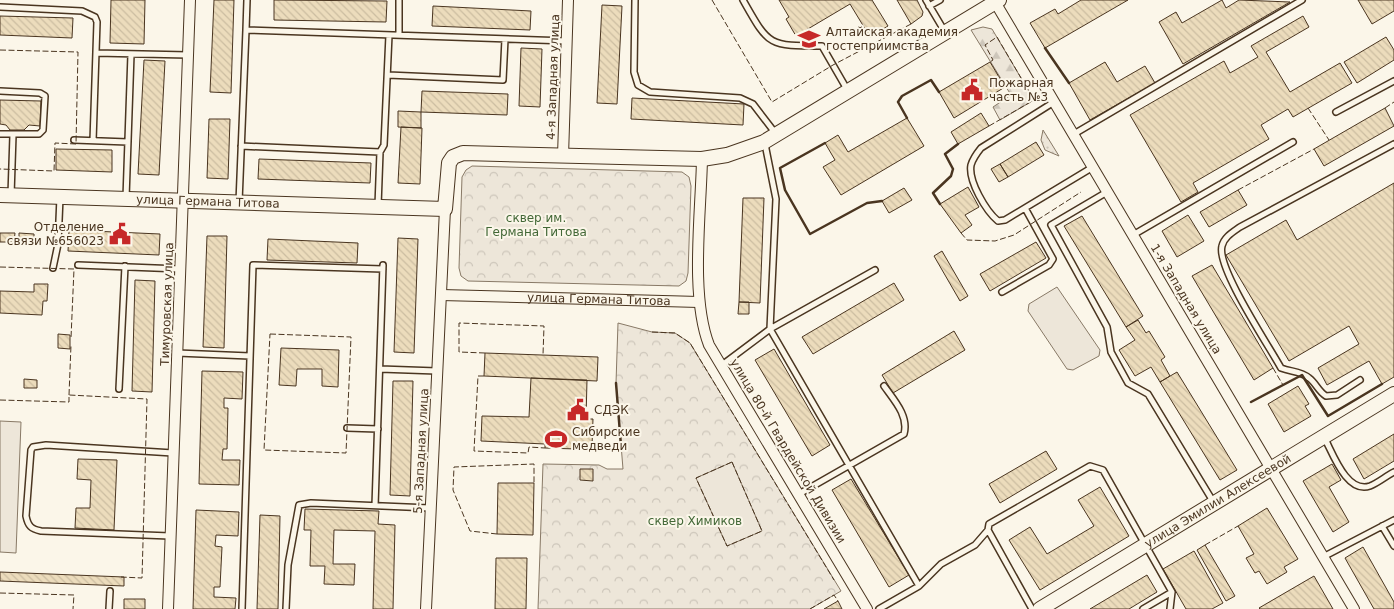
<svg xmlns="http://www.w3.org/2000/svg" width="1394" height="609" font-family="'DejaVu Sans',sans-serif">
  <defs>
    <pattern id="grass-dots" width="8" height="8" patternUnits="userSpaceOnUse" patternTransform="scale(1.25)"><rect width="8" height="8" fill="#ede6d9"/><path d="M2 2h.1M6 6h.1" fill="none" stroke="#cdc6ba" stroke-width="1.8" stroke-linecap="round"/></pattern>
    <pattern id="forest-firs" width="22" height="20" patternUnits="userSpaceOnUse" patternTransform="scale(1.25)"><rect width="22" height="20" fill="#ede6d9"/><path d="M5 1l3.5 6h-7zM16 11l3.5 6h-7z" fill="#cdc6ba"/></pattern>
    <pattern id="park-crowns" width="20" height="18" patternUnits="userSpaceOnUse" patternTransform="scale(1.25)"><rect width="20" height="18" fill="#ede6d9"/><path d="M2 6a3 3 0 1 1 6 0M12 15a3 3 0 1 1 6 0" fill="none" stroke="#cdc6ba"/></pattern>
    <pattern id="building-back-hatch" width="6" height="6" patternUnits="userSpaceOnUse" patternTransform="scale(1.25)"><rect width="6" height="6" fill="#ecdcbc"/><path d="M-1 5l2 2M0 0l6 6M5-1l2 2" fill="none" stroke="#ccbda1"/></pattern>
  </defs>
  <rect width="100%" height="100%" fill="#fbf6e9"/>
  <path fill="url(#grass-dots)" stroke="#887966" d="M1043,130L1059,156L1045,150L1041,140Z"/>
  <path fill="url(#forest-firs)" stroke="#887966" d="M983,27L992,29L1034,100L1000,120L993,107L1011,95L971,30Z"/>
  <path fill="url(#park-crowns)" stroke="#887966" d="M472,166L682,172L689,177L691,186L688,273L686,281L679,286L468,281L461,276L459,268L462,177L466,170Z
    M618,323L652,332L675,333L690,343L841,591L810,609H538L543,464L599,465L607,469H623L616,383Z"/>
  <path fill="#ede6d9" stroke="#887966" d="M1057,287L1100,350L1099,356L1073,370L1067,369L1028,311L1029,304Z
    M0,421L21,422L16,553L0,552Z
    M732,462L762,531L727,546L696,478Z"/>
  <path fill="url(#building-back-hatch)" stroke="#4a3520" d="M111,0H145L144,44L110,43Z
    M214,0H234L231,93L210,92Z
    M274,0L387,1L386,22L274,20Z
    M779,0H872L888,26L870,37L850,4L796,36L786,19L789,17Z
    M897,0H917L923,12L922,16L911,24Z
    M1081,0H1128L1045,48L1030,23L1055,9L1058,14Z
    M1222,0L1226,8L1239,0L1290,2L1183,64L1159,22L1176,12L1182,23Z
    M1358,0H1394V11L1372,24Z
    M602,5L622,6L617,104L597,103Z
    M433,6L531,11L530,30L432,26Z
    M0,16L73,18L72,38L0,35Z
    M1303,16L1309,27L1266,52L1290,92L1340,63L1352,83L1293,117L1288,109L1261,125L1269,139L1193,183L1198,192L1181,202L1130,115L1224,61L1230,73L1258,57L1251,46Z
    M1386,37L1394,50V60L1357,83L1344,62Z
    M521,48L542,49L540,107L519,106Z
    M144,60L165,61L159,175L138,174Z
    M990,62L1005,87L954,118L939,92Z
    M1105,62L1117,82L1145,66L1155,83L1090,120L1069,83Z
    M422,91L508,94L507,115L421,112Z
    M632,98L744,104L743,125L631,119Z
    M0,100L41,101L40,126L29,125L24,130H10L6,125L0,124Z
    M1385,108L1394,126L1324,166L1314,149Z
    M398,111L421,112V128L398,127Z
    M981,113L989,126L958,144L951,132Z
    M907,118L924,146L841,195L823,167L835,160L825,143L838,135L848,152Z
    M209,119H230L228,179L207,178Z
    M401,127L422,128L420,184L398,183Z
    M1036,142L1044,155L1008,177L1000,164Z
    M56,149L112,150V172L56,170Z
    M259,159L371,163L370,183L258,179Z
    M1000,164L1008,177L999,182L991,169Z
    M1394,183V377L1382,384L1369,361L1327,385L1318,368L1359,344L1349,326L1289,361L1226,255L1286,220L1297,240Z
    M968,187L979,207L965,215L972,225L961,233L940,204Z
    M904,188L912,200L889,213L882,201Z
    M1238,190L1247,205L1209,227L1200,212Z
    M743,198H764L760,303L739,302Z
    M1188,215L1204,241L1177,257L1162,231Z
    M1082,216L1143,316L1126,327L1064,226Z
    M69,230L160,234L159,255L68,251Z
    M0,233H15L14,242H0Z
    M19,233L34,234V242H19Z
    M207,236H227L224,348L203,347Z
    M398,238L418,239L414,353L394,352Z
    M268,239L358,243L357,263L267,260Z
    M1036,242L1046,258L990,291L980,274Z
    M942,251L968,296L960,301L934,256Z
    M1212,265L1273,368L1254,380L1192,276Z
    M135,280L155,281L152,392L132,391Z
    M894,283L904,300L813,354L802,337Z
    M34,284H48L47,301H43L42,315L0,313V291L34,292Z
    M739,302H749V314H738Z
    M1138,320L1146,333L1149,331L1165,357L1161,360L1170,376L1160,382L1151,367L1135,376L1119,350L1135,340L1126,327Z
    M954,331L965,350L893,393L882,375Z
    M58,334L70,335V349L58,348Z
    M281,348L339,350L338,387L322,386V369H297L296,386L279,385Z
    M774,349L830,445L812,456L755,360Z
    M485,353L598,357L597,381L484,376Z
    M202,371L243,372L242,399L224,398V408H228L227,449H223L222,460H240L239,485L199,484Z
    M1177,372L1237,470L1220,480L1160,382Z
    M531,378L587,380L586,419H593L592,446L577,445V449L545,448V444L481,441L482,416L529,417Z
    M24,379L37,380V388H24Z
    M393,381H413L410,496L390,495Z
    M1298,386L1309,404L1305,406L1311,416L1284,432L1268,404Z
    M1394,434V461L1364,479L1353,459Z
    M1046,451L1057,469L1000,503L989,484Z
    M78,459L117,460L114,530L75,528L76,508H90L91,480L77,479Z
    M1332,464L1341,480L1329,487L1349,522L1333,532L1303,481Z
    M580,469H593V481L580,480Z
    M851,479L909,575L889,587L832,490Z
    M498,483H534L533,535L497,534Z
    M1100,487L1129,536L1040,590L1009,540L1030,527L1047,554L1094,526L1078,500Z
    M1267,508L1298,559L1284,567L1287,572L1267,584L1259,571L1255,573L1246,558L1254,554L1238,526Z
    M305,509L379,511L378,524L395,525L393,609H373L375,531L334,530L333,564H355L354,585L324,584L325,566H310L311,530H304Z
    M196,510L239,512L238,536L216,535L215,546L222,547L220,587H214V597L236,598L235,609H193Z
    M260,515L280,516L278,609H257Z
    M1205,545L1235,596L1226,601L1197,550Z
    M1363,547L1394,602V609H1374L1345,558Z
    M1194,551L1223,603L1212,609H1186L1163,569Z
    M496,558H527L526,609H495Z
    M0,572L124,577V586L0,581Z
    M1147,575L1157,592L1129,609H1090Z
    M1314,576L1333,609H1260L1259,608Z
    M124,599H145V609H124Z
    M838,601L842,609H824Z"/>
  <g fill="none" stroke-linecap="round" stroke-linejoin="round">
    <g stroke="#4a3520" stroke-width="8">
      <path id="lane" d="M247,0L246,30L567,41
        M399,0V34
        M635,0L634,72L638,85L650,92L740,98L753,104L776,134
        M743,0C769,46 768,46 822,46L848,91
        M926,0L945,32
        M929,6L940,0
        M0,7L82,11L95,17L97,22L93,141
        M96,53L188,55
        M388,75L503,80L505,39
        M0,91L40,93L45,96L43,130L39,134H0
        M1054,102L981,148C977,153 973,158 971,165C968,181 986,211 998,221L1005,220L1093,167
        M1336,112L1394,81
        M1074,134L1302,0
        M74,140L128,142
        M241,146L380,152
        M1107,192L1051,225L1107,327L1111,352L1128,383L1148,394L1214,503
        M11,195L13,135
        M126,198L131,54
        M239,202L246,30
        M378,206L380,152L384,145L389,35
        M1133,235L1293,142
        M78,265L180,269
        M53,268L58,244L60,197
        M875,270L770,329L919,586
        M1002,292L1049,265L1053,259L1025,208
        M177,353L250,356
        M722,365L770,329L776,199L765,144
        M380,369L437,371
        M1360,380L1337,395L1326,396C1318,391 1316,383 1309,378C1301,371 1291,372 1281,368C1269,346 1216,267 1222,246C1224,237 1233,232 1240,227L1394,144
        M119,389L125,266
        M347,428L378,429
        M1325,439C1333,454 1347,494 1370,486C1378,483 1386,476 1394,472
        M799,494L904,434C909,416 894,400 884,386
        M375,506L383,265
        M1382,526L1394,546
        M988,530L1032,609
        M170,536L41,531C31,529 28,526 26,516L31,450L33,447L46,445L173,453
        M1323,557L1394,520
        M109,609L110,591
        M242,609L253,265L383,269
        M286,609L288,565L299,505L311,503L430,508
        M879,609L919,586L941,564L975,545L988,530L989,524L1090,466L1103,470L1172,592L1170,609
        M1143,609L1172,592"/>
    </g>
    <g stroke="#4a3520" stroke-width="12">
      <g id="street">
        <path d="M995,2L1354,609"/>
        <path d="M563,156L568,0"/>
        <path d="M702,159C701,213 690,296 709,345L867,609"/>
        <path id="s1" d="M441,295L699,302"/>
        <path d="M168,609L190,0"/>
        <path d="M426,609L445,209"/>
      </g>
    </g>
    <g stroke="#4a3520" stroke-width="16">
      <g id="secondary">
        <path id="s2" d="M0,195L445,209L449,163L453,157L463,153L702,159L727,155L764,142L999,0"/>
        <path id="s3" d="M1040,609L1394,394"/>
      </g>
    </g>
    <use href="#lane" stroke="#fbf6e9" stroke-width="5"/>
    <use href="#street" stroke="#fbf6e9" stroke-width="10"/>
    <use href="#secondary" stroke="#fbf6e9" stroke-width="14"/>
    <path stroke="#4a3520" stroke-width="1" stroke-dasharray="6 2.5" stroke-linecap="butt" d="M712,0L772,102L833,65L911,24L910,22
      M0,50L78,52L76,144L55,143L54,171L0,169
      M1308,108L1329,140
      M1385,108L1394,102
      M989,126L1034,100L997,37L985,45L993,60L990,62
      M1238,190L1314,149
      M961,233L967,240L995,241L1014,235L1081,192
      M0,267L74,269L71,338
      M652,332L675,333L690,343L834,580
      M270,334L351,337L346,453L264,450Z
      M485,353L459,352V323L544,326L543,355
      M1273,368L1283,385
      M484,376H478L474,451L528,453L529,447L545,448
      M69,395L71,345
      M0,400L69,402V395L147,399L142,578L121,577
      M732,462L762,531L727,546L696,478Z
      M497,534L470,531L453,490L454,467L534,464V483
      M1205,545L1238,526
      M0,593L74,595L73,609
      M810,609L834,595L838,601"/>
    <path stroke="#4a3520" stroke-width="2.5" d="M1045,48L1069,83
      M907,118L898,102L902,96L931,80L939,92
      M825,143L780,168L785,190L810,234L867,203L882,201
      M940,204L933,193L951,176L953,169L945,154L958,144
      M616,383L621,446
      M1251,402L1302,375L1328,416L1382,384"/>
  </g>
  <defs>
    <g id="university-bare" transform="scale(1.725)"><path d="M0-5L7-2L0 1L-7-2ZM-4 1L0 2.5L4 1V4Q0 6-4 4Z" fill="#c62828" stroke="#fbf6e9" stroke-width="2.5" paint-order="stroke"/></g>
    <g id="civic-bare" transform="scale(1.725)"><path d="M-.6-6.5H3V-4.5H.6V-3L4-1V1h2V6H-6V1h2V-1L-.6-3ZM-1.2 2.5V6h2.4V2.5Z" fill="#c62828" stroke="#fbf6e9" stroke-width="2.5" paint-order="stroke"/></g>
    <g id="stadium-bare" transform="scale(1.725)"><path d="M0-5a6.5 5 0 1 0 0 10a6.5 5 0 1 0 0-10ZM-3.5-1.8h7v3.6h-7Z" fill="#c62828" stroke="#fbf6e9" stroke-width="2.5" paint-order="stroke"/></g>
  </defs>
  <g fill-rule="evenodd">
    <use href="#university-bare" x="809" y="39"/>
    <use href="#civic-bare" x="972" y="90"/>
    <use href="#civic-bare" x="120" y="234"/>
    <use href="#civic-bare" x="578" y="410"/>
    <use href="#stadium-bare" x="556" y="439"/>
  </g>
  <g text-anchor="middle" stroke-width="4" stroke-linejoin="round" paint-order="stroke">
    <g font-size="12" fill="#4a3520" stroke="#fbf6e9" text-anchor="start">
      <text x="826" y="36">Алтайская академия<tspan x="826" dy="14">гостеприимства</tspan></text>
      <text x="989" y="87">Пожарная<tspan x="989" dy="14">часть №3</tspan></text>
      <text x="104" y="231" text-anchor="end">Отделение<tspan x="104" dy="14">связи №656023</tspan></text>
      <text x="594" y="414">СДЭК</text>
      <text x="572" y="436">Сибирские<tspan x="572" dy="14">медведи</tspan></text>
    </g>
    <g font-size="12" fill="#4a3520" stroke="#fbf6e9">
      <text transform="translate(553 77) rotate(-88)" y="4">4-я Западная улица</text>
      <text dy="4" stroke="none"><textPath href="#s2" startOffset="208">улица Германа Титова</textPath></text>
      <text dy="4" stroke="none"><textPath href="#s1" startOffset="158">улица Германа Титова</textPath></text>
      <text transform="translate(1186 299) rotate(59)" y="4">1-я Западная улица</text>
      <text transform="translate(167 304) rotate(-88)" y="4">Тимуровская улица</text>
      <text transform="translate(421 451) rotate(-87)" y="4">5-я Западная улица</text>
      <text transform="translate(788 451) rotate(59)" y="4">улица 80-й Гвардейской Дивизии</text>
      <text dy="4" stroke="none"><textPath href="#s3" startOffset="208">улица Эмилии Алексеевой</textPath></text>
    </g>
    <g font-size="12" fill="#436837" stroke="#fbf6e9">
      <text x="536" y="222">сквер им.<tspan x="536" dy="14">Германа Титова</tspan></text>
      <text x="695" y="525">сквер Химиков</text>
    </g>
  </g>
</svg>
